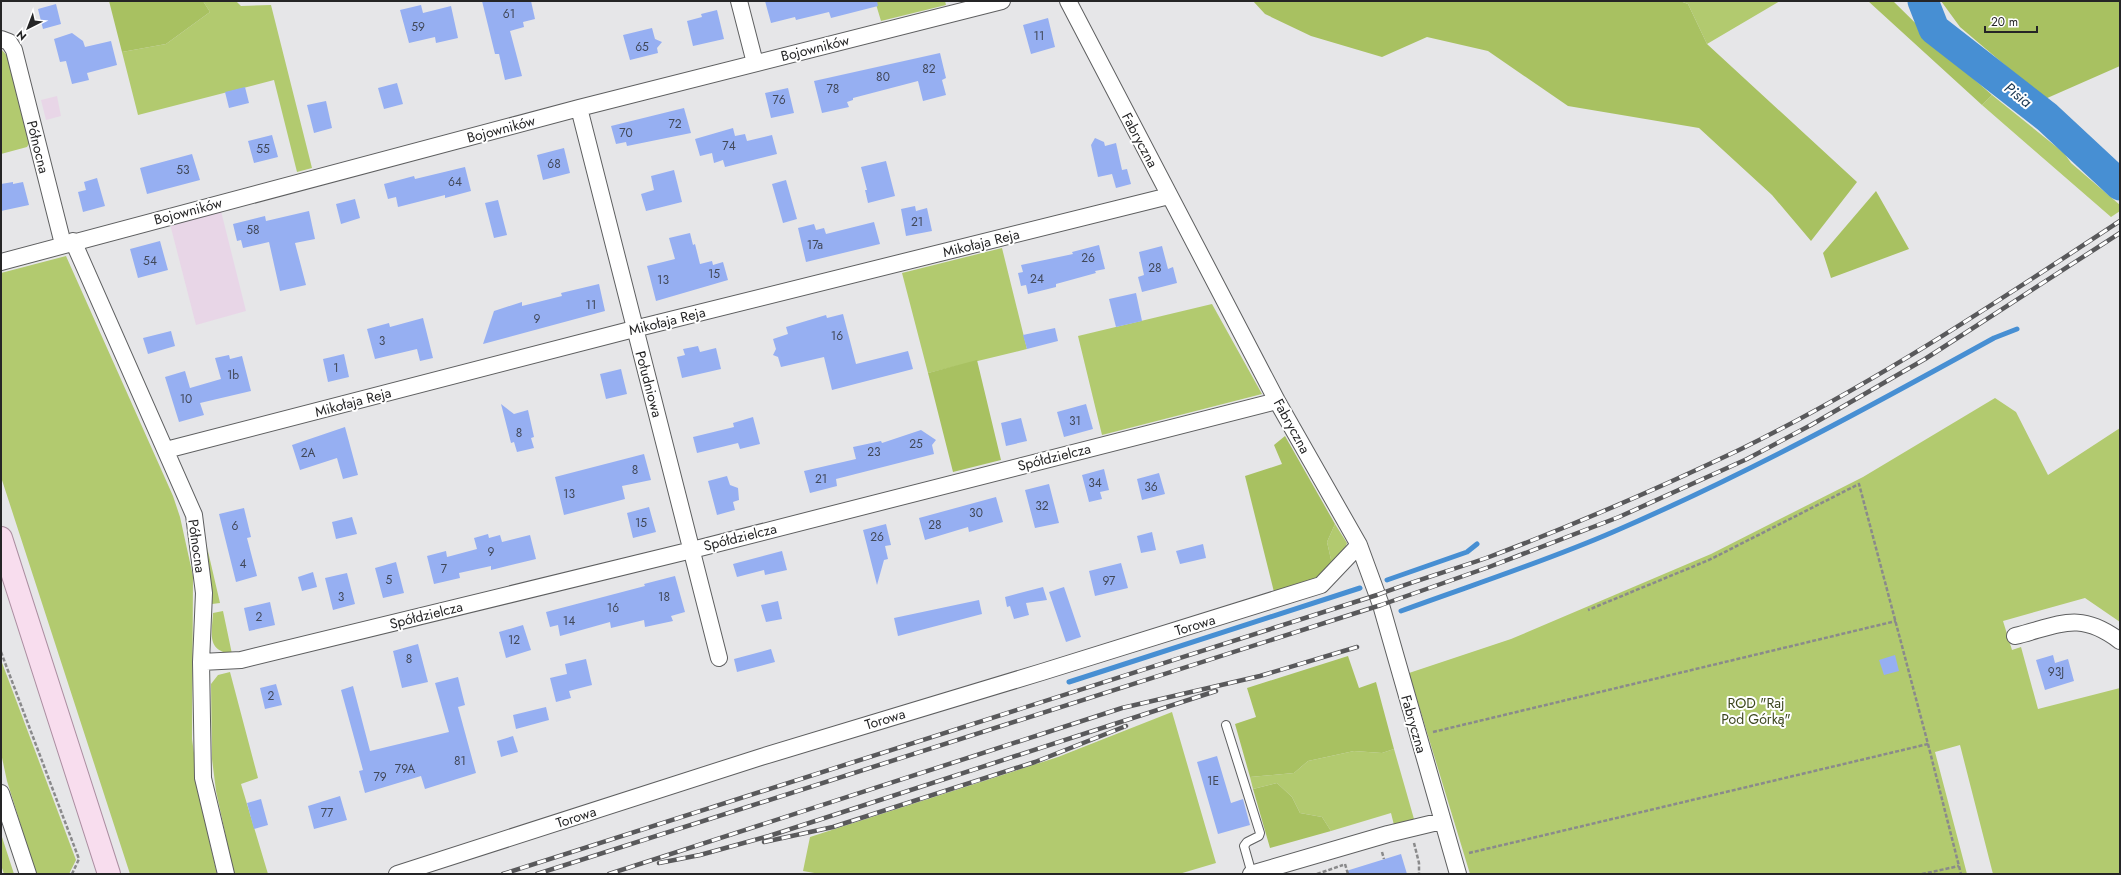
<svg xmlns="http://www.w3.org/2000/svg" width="2121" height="875" font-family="Jost,sans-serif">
  <rect width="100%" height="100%" fill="#e6e6e8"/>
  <path fill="#e8d6e7" d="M57,96L61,116L46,120L41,100Z
    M221,211L246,311L196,325L170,224Z"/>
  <path fill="#b2ca6f" d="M203,1H236L241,6L271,5L312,168L297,172L274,80L138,115L122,52L166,44L210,12Z
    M875,1H945L946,5L881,21Z
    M1680,1H1780L1707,44L1688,4Z
    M1,49L10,59L30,142L27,147L1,154Z
    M1992,95L2064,153L2071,163L2120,205V211L2111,217L1982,105Z
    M1002,248L1027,349L928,373L902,273Z
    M66,256L173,496L180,517L193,576L192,739L202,809L217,874H130L1,477V273Z
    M1212,304L1262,394L1102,435L1078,336Z
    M1995,398L2016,412L2048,475L2120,428V622L2085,598L2003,621L2012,650L2021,647L2038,709L2120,688V874H1993L1960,745L1935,752L1967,874H1470L1409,673L1511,639L1711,554L1863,477Z
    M1335,524L1347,543L1344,551L1332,564L1327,542Z
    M207,547L220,603L212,604Z
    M223,611L232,654C206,651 212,633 213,613Z
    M1,660L76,860L69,874H36L7,781L1,753Z
    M230,672L258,778L241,784L268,874H234L216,791L212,759L211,684L218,675Z
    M1172,712L1216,863L1179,874H820L803,871L810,837L1058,757Z
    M1394,749L1414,819L1394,825L1391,813L1331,831L1322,817L1300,813L1292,797L1277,783L1253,789L1250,777L1294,773L1308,761L1354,751L1382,753Z
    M1,834L14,874H4L1,865Z"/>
  <path fill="#a8c161" d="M109,1H203L210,12L166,44L122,52Z
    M1253,1H1680L1688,4L1707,44L1857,182L1811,241L1772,195L1699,128L1568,106L1488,51L1427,37L1382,57L1311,36L1265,14Z
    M1868,1H1893L1959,66L1992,95L1982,105Z
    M1941,1H2120V66L2045,99L1960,27Z
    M1876,191L1909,249L1831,278L1823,253Z
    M977,360L1001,460L953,472L928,373Z
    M1285,436L1335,524L1327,542L1332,564L1313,581L1274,592L1245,476L1282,464L1274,445Z
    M1348,656L1359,688L1376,682L1394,749L1382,753L1354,751L1308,761L1294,773L1250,777L1235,724L1256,717L1247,688Z
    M1277,783L1292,797L1300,813L1322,817L1331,831L1270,848L1253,789Z"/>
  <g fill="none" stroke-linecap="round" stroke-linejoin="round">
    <path stroke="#478fd3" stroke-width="5" d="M1387,580L1467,552L1477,544
      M1401,611C1472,585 1544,562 1613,532C1745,475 1869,407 1994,338L2017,329
      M1069,682L1360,588"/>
    <path stroke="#478fd3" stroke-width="31" d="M1923,1L1934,29L2047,117L2120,185"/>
  </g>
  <path fill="#96aff2" d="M482,1H531L535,19L523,22L524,27L510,31L522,76L505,80L499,54H495Z
    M765,1H877L878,6L831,18L829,12L796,20L795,17L771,23Z
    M56,4L61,24L43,29L38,9Z
    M421,5L423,13L451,6L458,38L436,43L435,37L409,43L400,10Z
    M717,10L724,39L693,46L687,21L702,17L701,14Z
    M1048,18L1055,47L1031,54L1023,25Z
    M652,28L655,39L662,42L657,48L658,53L630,60L623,35Z
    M72,33L83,41L85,47L111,41L117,65L87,73L89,80L72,84L66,61L60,62L54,39Z
    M940,53L946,78L942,80L946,95L923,101L918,81L853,98V100L847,102L849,107L822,113L814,81Z
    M397,83L403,104L384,109L378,88Z
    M245,87L249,103L229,108L225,92Z
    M788,88L794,113L771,118L765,93Z
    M326,101L332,128L314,133L307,105Z
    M684,108L691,133L627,146L626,142L616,144L611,126Z
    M733,128L735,136L745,134L747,141L772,135L777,154L725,167L723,160L714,163L712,153L700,156L695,139Z
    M272,135L278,157L254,163L248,141Z
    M1095,138L1104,142L1105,146L1116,143L1122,170L1127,169L1131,184L1116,188L1112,174L1098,177L1091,145Z
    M564,148L570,173L543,180L537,155Z
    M192,154L200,180L147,194L140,168Z
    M886,161L895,196L868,203L865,190H867L861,167Z
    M465,167L471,191L445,198V195L398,207L396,197L388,199L384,184L414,176L415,179Z
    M674,170L682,202L646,211L641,194L654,190L651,176Z
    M97,178L105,206L83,212L78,192L86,190L84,182Z
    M786,180L797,219L783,223L772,184Z
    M13,182V184L23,182L29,205L1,211V184Z
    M355,199L360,218L341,224L336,204Z
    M498,200L507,235L494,238L485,203Z
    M915,206L916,211L927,208L932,231L906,236L901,209Z
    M309,211L315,239L295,243L306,285L280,291L269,242L243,248L241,240L237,241L233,224L265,216L266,221Z
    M874,222L880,244L806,262L798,228L814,224L816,230L824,228L826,234Z
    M690,233L693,245L695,244L700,264L712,261L713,265L723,262L728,280L656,301L647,266L675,259L669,238Z
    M160,241L168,270L138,278L130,249Z
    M1099,245L1105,269L1095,271L1096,273L1056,284V287L1028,294L1026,285L1021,286L1018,273L1023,272L1021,265L1073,254L1072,252Z
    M1162,246L1168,269L1173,267L1177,283L1142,292L1138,277L1144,275L1139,252Z
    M599,284L605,311L483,344L494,311L522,302V306L562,296L561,293Z
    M1136,293L1142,321L1116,327L1109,299Z
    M843,314L856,364L908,351L913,369L832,390L824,357L781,367L778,357L773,355L776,349L773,339L788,334L786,327L826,315L827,318Z
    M423,318L433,358L420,361L417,349L375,359L367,329L389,323L390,327Z
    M1055,328L1058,341L1027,349L1023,335Z
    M171,331L175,346L148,354L143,338Z
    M698,346L700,352L716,348L721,369L682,378L677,357L685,355L683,349Z
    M344,354L349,377L328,382L323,359Z
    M229,355L230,359L242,356L251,391L200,403L204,415L179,422L165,377L185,371L190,388L221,379L215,358Z
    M621,369L627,394L606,399L600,374Z
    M501,404L514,414L528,410L534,437L531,438L534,448L517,452L514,442L511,443Z
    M1086,404L1093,429L1064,437L1057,412Z
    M753,417L760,444L740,449L738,443L697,453L693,437L734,427L733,423Z
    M1021,418L1027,441L1006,446L1001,423Z
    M345,427L358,475L343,479L337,458L300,470L292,445Z
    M921,430L936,440L932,445L934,454L836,479L837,486L810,493L804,471L856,459L853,447L881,441L882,443Z
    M644,454L651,480L622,486L625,499L564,515L555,477Z
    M1104,469L1109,490L1100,492L1102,499L1089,502L1082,475Z
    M1159,473L1165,494L1142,500L1137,479Z
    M727,476L730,485L738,488L739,500L733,502L735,510L717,515L708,481Z
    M1049,484L1059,523L1035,528L1025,490Z
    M996,497L1003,522L969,532L968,527L925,540L919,518Z
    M649,507L656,532L633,538L627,513Z
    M244,508L251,537L247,538L257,576L236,582L219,514Z
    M352,517L357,534L336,539L332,522Z
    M886,524L891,545L885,546L888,559L884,560L877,585L863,530Z
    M1152,532L1156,550L1141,553L1137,536Z
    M488,534L489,538L500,535L502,542L530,535L536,559L491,570V566L459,573L460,578L434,584L427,556L446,551L447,557L477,549L474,538Z
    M1203,544L1206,558L1180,564L1176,551Z
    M782,551L787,570L765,575L764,570L737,577L733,564Z
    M396,562L404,593L383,598L375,568Z
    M1121,563L1128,588L1095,596L1089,571Z
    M313,572L317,587L302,591L298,577Z
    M347,573L355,604L333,610L325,578Z
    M675,576L685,612L671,616L673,621L645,627L644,620L611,628L610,622L560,636L558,625L550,627L546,612L645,586L644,584Z
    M1043,587L1047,600L1026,603L1029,615L1014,619L1010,606L1007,607L1005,597Z
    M1064,587L1081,637L1066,642L1049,592Z
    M979,600L982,614L898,636L894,618Z
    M778,601L782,619L766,622L761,605Z
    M270,602L275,625L249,631L244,608Z
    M523,625L531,650L506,658L499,632Z
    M418,644L428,682L402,688L393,651Z
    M771,649L775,662L737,672L734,659Z
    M1895,655L1899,671L1884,675L1879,660Z
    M2053,655L2055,663L2068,659L2074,681L2045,690L2036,660Z
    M586,659L592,685L569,691L571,698L556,702L550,678L567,674L565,664Z
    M458,677L465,705L458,707L476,773L425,789L421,776L365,793L359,771L363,770L341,690L353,686L370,751L449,732L435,683Z
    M276,684L282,705L265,709L260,688Z
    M546,707L549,720L516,729L513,715Z
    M513,736L518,752L501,757L497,741Z
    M1217,756L1231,803L1243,799L1250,825L1218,834L1197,762Z
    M340,796L347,820L314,829L308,806Z
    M261,799L268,825L254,829L247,803Z
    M1401,854L1407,874H1347L1346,871Z"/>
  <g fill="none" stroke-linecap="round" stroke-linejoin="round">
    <g stroke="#5e5f60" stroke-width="10">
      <path id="service" d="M1226,725L1260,833L1259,836L1247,842L1244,846L1252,874"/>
    </g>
    <g stroke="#5e5f60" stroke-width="18">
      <path id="minor" d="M739,1L755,63
        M1068,1L1277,401L1359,545L1381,605L1458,874
        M1,39L9,42L14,50L63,244
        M579,108L719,658
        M73,241L194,515L204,593L201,662L203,778L226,874
        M1,262L579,108L1002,1
        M166,450L634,329L1169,196
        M2015,636C2060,625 2079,610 2120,641
        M201,662L241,660L692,550L1277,401
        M1,793L28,874
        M397,874L761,757L1042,672L1321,585L1359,545
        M1251,874L1388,834L1442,821"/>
    </g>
    <g stroke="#ac8ea1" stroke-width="24">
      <path id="primary" d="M1,538L109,874"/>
    </g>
    <path stroke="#8a8a8b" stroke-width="2.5" stroke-dasharray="4 2" stroke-linecap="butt" d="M1,652L79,859L72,874
      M1433,732L1896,621
      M1928,744L1961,874
      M1414,843L1419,863V874
      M1382,852L1384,859
      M1469,853L1928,744L1859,484L1709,560L1588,610
      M1345,864L1348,874
      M1317,874L1343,865
      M1922,874L1959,866"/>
    <use href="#service" stroke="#fff" stroke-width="8"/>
    <use href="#minor" stroke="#fff" stroke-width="16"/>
    <use href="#primary" stroke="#f8ddee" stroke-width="22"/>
    <g stroke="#59595b" stroke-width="4.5">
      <path id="rail" d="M764,842L833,827L1035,762L1126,726
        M659,863L700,855L769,836L1216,691
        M503,874L1377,595C1414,581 1452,570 1489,557C1574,525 1657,489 1739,450C1872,385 1997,302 2120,221
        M537,874L1381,605L1489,567L1619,517L1747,459L1811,425L1925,359L2120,233
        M609,874L1122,708L1260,676L1357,647"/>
    </g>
    <use href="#rail" stroke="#fff" stroke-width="3" stroke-dasharray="9" stroke-linecap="butt"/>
  </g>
  <g text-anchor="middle" stroke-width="4" stroke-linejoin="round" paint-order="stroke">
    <g font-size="12" fill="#414859">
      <text x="509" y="18">61</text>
      <text x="418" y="31">59</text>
      <text x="1039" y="40">11</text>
      <text x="642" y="51">65</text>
      <text x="929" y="73">82</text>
      <text x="883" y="81">80</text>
      <text x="833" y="93">78</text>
      <text x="779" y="104">76</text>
      <text x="675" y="128">72</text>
      <text x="626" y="137">70</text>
      <text x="729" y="150">74</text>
      <text x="263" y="153">55</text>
      <text x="554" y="168">68</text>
      <text x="183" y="174">53</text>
      <text x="455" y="186">64</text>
      <text x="917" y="226">21</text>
      <text x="253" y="234">58</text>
      <text x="815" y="249">17a</text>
      <text x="1088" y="262">26</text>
      <text x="150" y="265">54</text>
      <text x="1155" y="272">28</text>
      <text x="714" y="278">15</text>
      <text x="1037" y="283">24</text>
      <text x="663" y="284">13</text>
      <text x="591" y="309">11</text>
      <text x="537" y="323">9</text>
      <text x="837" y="340">16</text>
      <text x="382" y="345">3</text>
      <text x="336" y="372">1</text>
      <text x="233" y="379">1b</text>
      <text x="186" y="403">10</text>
      <text x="1075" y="425">31</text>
      <text x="519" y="437">8</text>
      <text x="916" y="448">25</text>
      <text x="874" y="456">23</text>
      <text x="308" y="457">2A</text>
      <text x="635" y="474">8</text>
      <text x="821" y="483">21</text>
      <text x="1095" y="487">34</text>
      <text x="1151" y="491">36</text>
      <text x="569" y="498">13</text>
      <text x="1042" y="510">32</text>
      <text x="976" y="517">30</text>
      <text x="641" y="527">15</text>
      <text x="935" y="529">28</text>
      <text x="235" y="530">6</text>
      <text x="877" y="541">26</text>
      <text x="491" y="556">9</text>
      <text x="243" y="568">4</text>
      <text x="444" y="573">7</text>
      <text x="389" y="584">5</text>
      <text x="1109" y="585">97</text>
      <text x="341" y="601">3</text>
      <text x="664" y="601">18</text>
      <text x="613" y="612">16</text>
      <text x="259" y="621">2</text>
      <text x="569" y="625">14</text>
      <text x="514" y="644">12</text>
      <text x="409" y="663">8</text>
      <text x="2056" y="676">93J</text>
      <text x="271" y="700">2</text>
      <text x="460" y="765">81</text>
      <text x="405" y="773">79A</text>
      <text x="380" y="781">79</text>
      <text x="1213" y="785">1E</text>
      <text x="327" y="817">77</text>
    </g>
    <g font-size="14" fill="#252526" stroke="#fff">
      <text transform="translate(815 48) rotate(-14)" y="5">Bojowników</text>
      <text transform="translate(501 129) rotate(-15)" y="5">Bojowników</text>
      <text transform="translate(1140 140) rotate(62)" y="5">Fabryczna</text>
      <text transform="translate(38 147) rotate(76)" y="5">Północna</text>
      <text transform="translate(188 211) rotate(-15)" y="5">Bojowników</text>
      <text transform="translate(981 243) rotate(-14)" y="5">Mikołaja Reja</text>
      <text transform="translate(667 321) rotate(-14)" y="5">Mikołaja Reja</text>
      <text transform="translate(649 384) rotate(75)" y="5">Południowa</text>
      <text transform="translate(353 402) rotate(-15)" y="5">Mikołaja Reja</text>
      <text transform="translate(1292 426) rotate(61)" y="5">Fabryczna</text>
      <text transform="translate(1054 457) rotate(-14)" y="5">Spółdzielcza</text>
      <text transform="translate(740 537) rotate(-14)" y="5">Spółdzielcza</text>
      <text transform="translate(197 546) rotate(82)" y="5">Północna</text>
      <text transform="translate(426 615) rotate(-14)" y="5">Spółdzielcza</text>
      <text transform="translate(1195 625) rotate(-17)" y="5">Torowa</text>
      <text transform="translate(885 719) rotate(-17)" y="5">Torowa</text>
      <text transform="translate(1414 724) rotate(74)" y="5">Fabryczna</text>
      <text transform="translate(576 817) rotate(-18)" y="5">Torowa</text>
    </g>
    <g font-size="14" fill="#3c461e" stroke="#fff">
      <text x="1756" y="708">ROD "Raj<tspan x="1756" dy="16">Pod Górką"</tspan></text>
    </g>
    <g font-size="15" font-style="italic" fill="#163450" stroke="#fff">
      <text transform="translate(2018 95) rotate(38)" y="5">Pisia</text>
    </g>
  </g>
  <rect width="2121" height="875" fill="none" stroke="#252526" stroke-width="4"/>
  <g transform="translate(28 28) rotate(222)" stroke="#ffffff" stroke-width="3" paint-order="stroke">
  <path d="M0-3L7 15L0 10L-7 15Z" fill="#252526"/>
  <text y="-6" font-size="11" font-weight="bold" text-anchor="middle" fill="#252526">N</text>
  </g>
  <path d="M1985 26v6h52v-6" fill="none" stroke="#252526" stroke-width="2"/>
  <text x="1991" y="26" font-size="12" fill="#252526" stroke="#ffffff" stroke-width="3" paint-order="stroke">20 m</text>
</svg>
